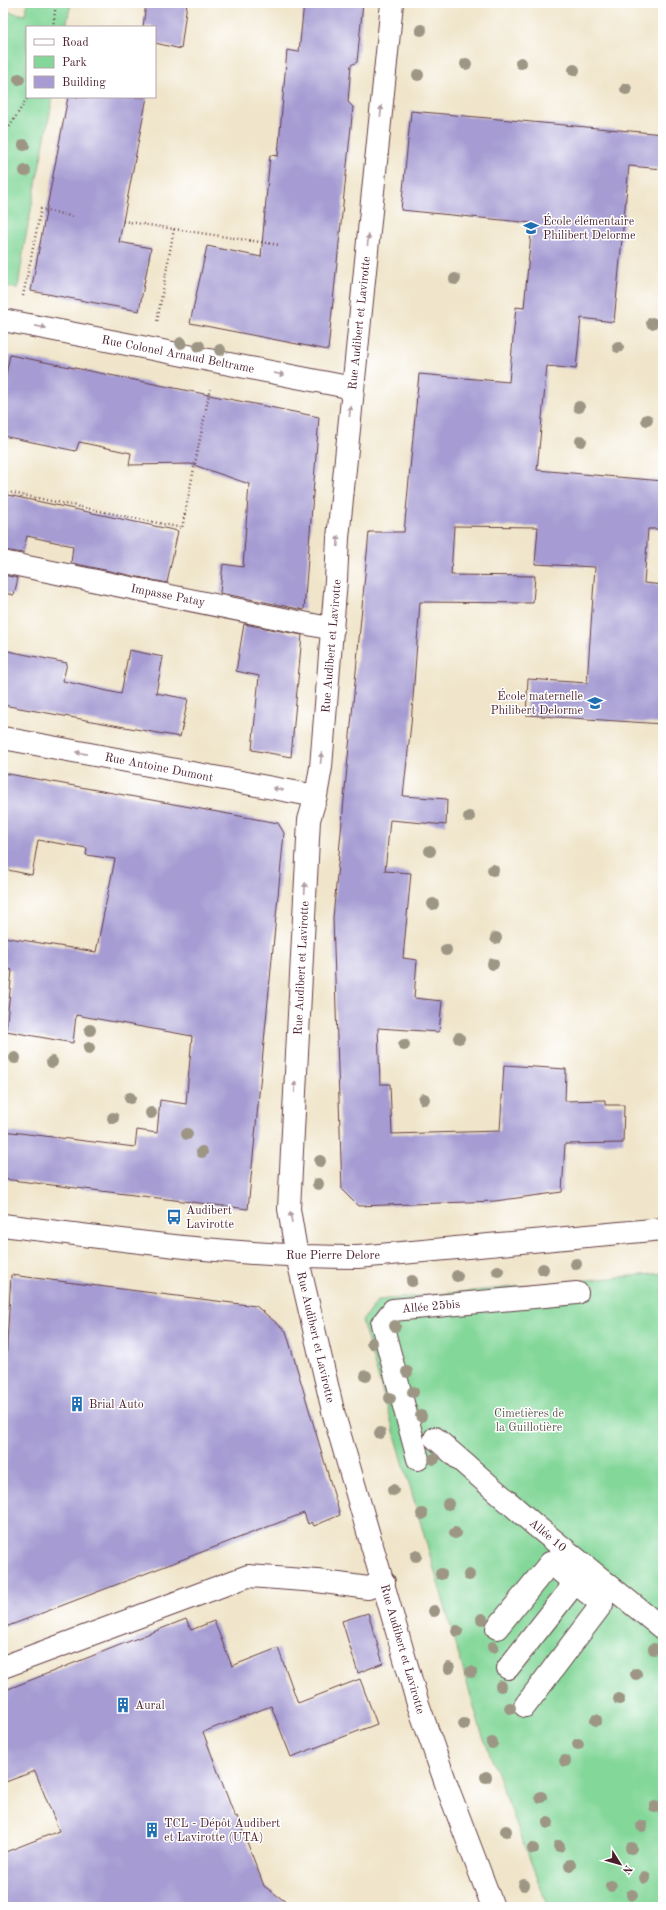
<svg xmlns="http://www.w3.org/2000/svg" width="666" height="1910" font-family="'Old Standard TT',serif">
  <rect width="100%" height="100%" fill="#fff"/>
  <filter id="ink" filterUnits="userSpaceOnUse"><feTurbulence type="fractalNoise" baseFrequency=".025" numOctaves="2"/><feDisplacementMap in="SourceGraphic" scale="8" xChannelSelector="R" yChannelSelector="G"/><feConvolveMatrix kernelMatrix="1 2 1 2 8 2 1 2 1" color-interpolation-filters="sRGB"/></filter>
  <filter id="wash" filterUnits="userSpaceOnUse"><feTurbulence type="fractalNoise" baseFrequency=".012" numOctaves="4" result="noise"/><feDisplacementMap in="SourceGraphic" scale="16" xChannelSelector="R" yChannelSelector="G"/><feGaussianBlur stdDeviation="0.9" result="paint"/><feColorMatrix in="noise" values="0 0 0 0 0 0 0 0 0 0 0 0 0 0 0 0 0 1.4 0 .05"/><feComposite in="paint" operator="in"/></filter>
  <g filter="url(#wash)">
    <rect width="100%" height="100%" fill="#f0e5ca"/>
    <path fill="#83d799" stroke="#667b62" d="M27,3H71L66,27H27V97H53L24,246L18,288L3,286V11L25,15Z
      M663,1273V1907H548L481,1731L362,1321L378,1300Z"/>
    <g id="blocks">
      <path fill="#a69cd3" d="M146,3H187L181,49L155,43V27H143Z
        M304,3H363L357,62L351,65L348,102L353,107L328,350L190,323L207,246L261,257L270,155L278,156L287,50L299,52Z
        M68,97H147L119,242L151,248L139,311L31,291Z
        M411,111L663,134V169L629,166L614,322L581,318L576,369L547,366L537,470L663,481V529H648L644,583L663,585V724L526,715L528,679L587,683L595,567L535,564L538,527L454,526L451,575L535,576L533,603L420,602L411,724L403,796L447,799L446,825L390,820L385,871L411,873L403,958L417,960L414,998L442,1001L439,1032L378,1028L380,1084H390L392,1134L500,1131L504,1065L566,1069L565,1101L605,1100V1105H624L623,1143L565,1144L562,1192L495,1201L358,1206L342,1190L333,918L369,532H404L419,374L509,382L516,307L524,308L532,223L401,210Z
        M10,355L319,417L304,610L220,593L223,564L243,567L249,484L191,464L129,465L131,453L79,442L76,451L3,436V389Z
        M3,494L178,531L167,583L71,563L73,546L27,536L23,553L3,550Z
        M3,575L18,578L14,595L3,593Z
        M244,624L302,635L291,757L252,750L259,676L236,671Z
        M3,650L67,663L63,681L121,694L129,650L163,657L156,693L188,699L180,737L3,705Z
        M3,773L278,823L284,833L248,1209L3,1179V1131L135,1147L137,1130L157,1133L160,1100L186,1104L192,1036L76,1015L73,1043L6,1031L12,970L3,968V937L96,952L115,859L86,855L87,848L38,840L32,875L3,869Z
        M11,1275L256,1306L286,1331L340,1515L314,1526L312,1522L308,1524L304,1513L3,1628V1412Z
        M368,1613L383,1663L358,1673L342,1621Z
        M186,1619L191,1630L214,1621L232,1666L278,1648L298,1703L360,1679L377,1724L291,1757L271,1706L203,1732L235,1817L237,1816L264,1886L293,1907H3V1853L59,1831L35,1771L3,1783V1691Z"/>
    </g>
  </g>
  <g filter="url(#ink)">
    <use href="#blocks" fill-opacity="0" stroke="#633d43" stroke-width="1"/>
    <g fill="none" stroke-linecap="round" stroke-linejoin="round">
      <g stroke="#633d43" stroke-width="24">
        <path id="minor" d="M392,3L338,538L336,580L321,767L316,796L309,820L289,1209L297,1256L334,1415L418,1704L448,1789L493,1907
          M3,320L353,388
          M3,562L333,629
          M3,738L316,796
          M3,1225C121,1240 238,1257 358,1257L663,1229
          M435,1438L536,1526L663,1629
          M418,1459L382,1324L393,1310L577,1293
          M497,1628L550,1563L602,1604L525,1706
          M3,1667L248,1576L317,1581L368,1588L384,1582
          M508,1668L575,1583"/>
      </g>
      <path stroke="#633d43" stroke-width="2.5" stroke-dasharray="1 3" stroke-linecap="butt" d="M53,27L55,11V3
        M3,137L28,97
        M3,194L5,207L3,216
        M123,221L174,229L157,322
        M174,229L280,245
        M23,296L41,209L74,217
        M3,491L182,528L210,389"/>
      <use href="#minor" stroke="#fff" stroke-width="22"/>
    </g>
    <g fill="#9e9685">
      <circle cx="421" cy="30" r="6"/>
      <circle cx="521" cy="63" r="6"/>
      <circle cx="466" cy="64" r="6"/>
      <circle cx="574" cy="70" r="6"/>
      <circle cx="418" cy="75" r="6"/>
      <circle cx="19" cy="79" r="6"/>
      <circle cx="626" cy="89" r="6"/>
      <circle cx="24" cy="145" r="6"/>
      <circle cx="25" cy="171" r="6"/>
      <circle cx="455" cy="279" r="6"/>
      <circle cx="652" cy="323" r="6"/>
      <circle cx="181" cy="343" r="6"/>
      <circle cx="199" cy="346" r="6"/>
      <circle cx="618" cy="347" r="6"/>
      <circle cx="220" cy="350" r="6"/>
      <circle cx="579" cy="407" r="6"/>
      <circle cx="647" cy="420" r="6"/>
      <circle cx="581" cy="441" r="6"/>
      <circle cx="469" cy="817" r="6"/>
      <circle cx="430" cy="851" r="6"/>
      <circle cx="493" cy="870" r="6"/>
      <circle cx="433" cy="904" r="6"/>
      <circle cx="496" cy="938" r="6"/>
      <circle cx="446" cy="950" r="6"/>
      <circle cx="493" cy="964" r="6"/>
      <circle cx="90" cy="1030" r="6"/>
      <circle cx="459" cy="1038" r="6"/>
      <circle cx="404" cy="1045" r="6"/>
      <circle cx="89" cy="1048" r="6"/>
      <circle cx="15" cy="1058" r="6"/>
      <circle cx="52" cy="1062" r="6"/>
      <circle cx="130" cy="1098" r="6"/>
      <circle cx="424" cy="1099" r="6"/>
      <circle cx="151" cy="1113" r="6"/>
      <circle cx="113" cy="1118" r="6"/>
      <circle cx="187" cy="1134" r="6"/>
      <circle cx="202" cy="1152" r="6"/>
      <circle cx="320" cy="1161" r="6"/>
      <circle cx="318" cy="1184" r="6"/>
      <circle cx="576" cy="1264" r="6"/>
      <circle cx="543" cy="1269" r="6"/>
      <circle cx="498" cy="1271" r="6"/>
      <circle cx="457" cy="1276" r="6"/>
      <circle cx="412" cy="1281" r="6"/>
      <circle cx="395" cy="1326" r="6"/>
      <circle cx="372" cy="1343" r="6"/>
      <circle cx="407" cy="1372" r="6"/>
      <circle cx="366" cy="1376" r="6"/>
      <circle cx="413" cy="1392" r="6"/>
      <circle cx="390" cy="1398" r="6"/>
      <circle cx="421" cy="1416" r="6"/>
      <circle cx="380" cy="1433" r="6"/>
      <circle cx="434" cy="1459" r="6"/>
      <circle cx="393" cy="1490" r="6"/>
      <circle cx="448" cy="1504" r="6"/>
      <circle cx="422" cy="1514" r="6"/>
      <circle cx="455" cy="1533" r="6"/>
      <circle cx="416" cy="1556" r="6"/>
      <circle cx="441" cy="1574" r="6"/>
      <circle cx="469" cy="1575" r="6"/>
      <circle cx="434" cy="1611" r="6"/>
      <circle cx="482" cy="1619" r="6"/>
      <circle cx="457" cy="1631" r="6"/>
      <circle cx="493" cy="1647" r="6"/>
      <circle cx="654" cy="1649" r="6"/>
      <circle cx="449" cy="1668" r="6"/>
      <circle cx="471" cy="1672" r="6"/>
      <circle cx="636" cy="1674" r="6"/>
      <circle cx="501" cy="1686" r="6"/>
      <circle cx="619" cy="1699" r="6"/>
      <circle cx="510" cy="1708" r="6"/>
      <circle cx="596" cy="1720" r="6"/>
      <circle cx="464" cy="1724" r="6"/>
      <circle cx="492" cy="1743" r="6"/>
      <circle cx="578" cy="1744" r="6"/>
      <circle cx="565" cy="1761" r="6"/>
      <circle cx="486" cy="1777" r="6"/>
      <circle cx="541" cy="1797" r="6"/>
      <circle cx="655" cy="1807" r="6"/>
      <circle cx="548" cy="1823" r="6"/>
      <circle cx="642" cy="1826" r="6"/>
      <circle cx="506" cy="1831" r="6"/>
      <circle cx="559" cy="1846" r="6"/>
      <circle cx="631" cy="1848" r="6"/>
      <circle cx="533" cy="1849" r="6"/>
      <circle cx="570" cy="1865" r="6"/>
      <circle cx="645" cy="1878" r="6"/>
      <circle cx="524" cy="1885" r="6"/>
      <circle cx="611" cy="1886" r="6"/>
      <circle cx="632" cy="1895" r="6"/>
    </g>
    <defs><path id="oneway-solid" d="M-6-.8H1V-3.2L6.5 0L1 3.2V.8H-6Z"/></defs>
    <g fill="#ae9aa0">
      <use href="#oneway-solid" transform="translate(381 111) rotate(-84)"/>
      <use href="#oneway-solid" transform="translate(368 240) rotate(-84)"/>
      <use href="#oneway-solid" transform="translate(41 327) rotate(11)"/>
      <use href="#oneway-solid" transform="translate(279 374) rotate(11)"/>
      <use href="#oneway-solid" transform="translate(350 411) rotate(-84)"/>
      <use href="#oneway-solid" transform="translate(338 541) rotate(-87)"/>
      <use href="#oneway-solid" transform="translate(81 753) rotate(-169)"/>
      <use href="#oneway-solid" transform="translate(321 758) rotate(-85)"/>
      <use href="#oneway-solid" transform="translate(278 789) rotate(-169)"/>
      <use href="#oneway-solid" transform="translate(305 888) rotate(-87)"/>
      <use href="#oneway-solid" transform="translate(295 1087) rotate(-87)"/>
      <use href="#oneway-solid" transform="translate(291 1217) rotate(-99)"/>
    </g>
  </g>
  <defs>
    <g id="school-bare" transform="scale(1.2)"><path d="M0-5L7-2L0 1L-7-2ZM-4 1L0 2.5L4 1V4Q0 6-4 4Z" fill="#1f6fb2" stroke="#fff" stroke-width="2.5" paint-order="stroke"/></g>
    <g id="bus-bare" transform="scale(1.2)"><path d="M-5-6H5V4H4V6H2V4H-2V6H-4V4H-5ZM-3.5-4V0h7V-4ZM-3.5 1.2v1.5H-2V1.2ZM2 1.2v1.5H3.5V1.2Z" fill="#1f6fb2" stroke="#fff" stroke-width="2.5" paint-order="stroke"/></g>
    <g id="building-bare" transform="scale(1.2)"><path d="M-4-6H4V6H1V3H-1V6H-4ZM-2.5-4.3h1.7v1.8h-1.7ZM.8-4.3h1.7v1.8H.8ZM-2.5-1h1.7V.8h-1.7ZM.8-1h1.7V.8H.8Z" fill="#1f6fb2" stroke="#fff" stroke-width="2.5" paint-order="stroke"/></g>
  </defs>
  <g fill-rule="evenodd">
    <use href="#school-bare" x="531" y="228"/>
    <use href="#school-bare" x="595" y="703"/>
    <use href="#bus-bare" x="174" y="1217"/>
    <use href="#building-bare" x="77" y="1404"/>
    <use href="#building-bare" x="123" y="1705"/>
    <use href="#building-bare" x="152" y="1830"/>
  </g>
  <g text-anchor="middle" stroke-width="3" stroke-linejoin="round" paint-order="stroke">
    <g font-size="12" fill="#4a1f2b" stroke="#fff" text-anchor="start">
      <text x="543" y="225">École élémentaire<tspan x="543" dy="14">Philibert Delorme</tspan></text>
      <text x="583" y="700" text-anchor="end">École maternelle<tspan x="583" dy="14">Philibert Delorme</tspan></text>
      <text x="186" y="1214">Audibert<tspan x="186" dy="14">Lavirotte</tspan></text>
      <text x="89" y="1408">Brial Auto</text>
      <text x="135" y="1709">Aural</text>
      <text x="164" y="1827">TCL - Dépôt Audibert<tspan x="164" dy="14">et Lavirotte (UTA)</tspan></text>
    </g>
    <g font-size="12" fill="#4a1f2b" stroke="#fff">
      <text transform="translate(359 323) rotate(-84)" y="4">Rue Audibert et Lavirotte</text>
      <text transform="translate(178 354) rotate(11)" y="4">Rue Colonel Arnaud Beltrame</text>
      <text transform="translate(168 595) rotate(11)" y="4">Impasse Patay</text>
      <text transform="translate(331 646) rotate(-85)" y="4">Rue Audibert et Lavirotte</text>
      <text transform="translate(159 767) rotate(11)" y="4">Rue Antoine Dumont</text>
      <text transform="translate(301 968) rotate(-87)" y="4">Rue Audibert et Lavirotte</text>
      <text x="333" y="1259">Rue Pierre Delore</text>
      <text transform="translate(431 1306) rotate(-5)" y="4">Allée 25bis</text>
      <text transform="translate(316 1337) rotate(77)" y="4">Rue Audibert et Lavirotte</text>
      <text transform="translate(548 1535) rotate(40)" y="4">Allée 10</text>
      <text transform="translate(403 1649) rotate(74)" y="4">Rue Audibert et Lavirotte</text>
    </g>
    <g font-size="12" fill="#5b564c" stroke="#fff">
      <text x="529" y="1417">Cimetières de<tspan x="529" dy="14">la Guillotière</tspan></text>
    </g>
  </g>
  <rect width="666" height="1910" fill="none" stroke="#fff" stroke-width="16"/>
  <rect x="26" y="26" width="130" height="72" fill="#ffffff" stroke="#b7a5aa"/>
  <rect x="34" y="39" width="20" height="6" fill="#ffffff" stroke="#b7a5aa"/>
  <text x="62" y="46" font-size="12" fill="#4a1f2b">Road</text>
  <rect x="34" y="56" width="20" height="12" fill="#83d799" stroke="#b7a5aa"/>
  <text x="62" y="66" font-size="12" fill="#4a1f2b">Park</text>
  <rect x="34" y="76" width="20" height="12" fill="#a69cd3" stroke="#b7a5aa"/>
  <text x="62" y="86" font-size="12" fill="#4a1f2b">Building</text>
  <g transform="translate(620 1864) rotate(127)" stroke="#ffffff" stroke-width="3" paint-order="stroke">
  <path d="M0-3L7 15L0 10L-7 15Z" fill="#4a1f2b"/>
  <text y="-6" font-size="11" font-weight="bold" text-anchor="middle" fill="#4a1f2b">N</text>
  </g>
</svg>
